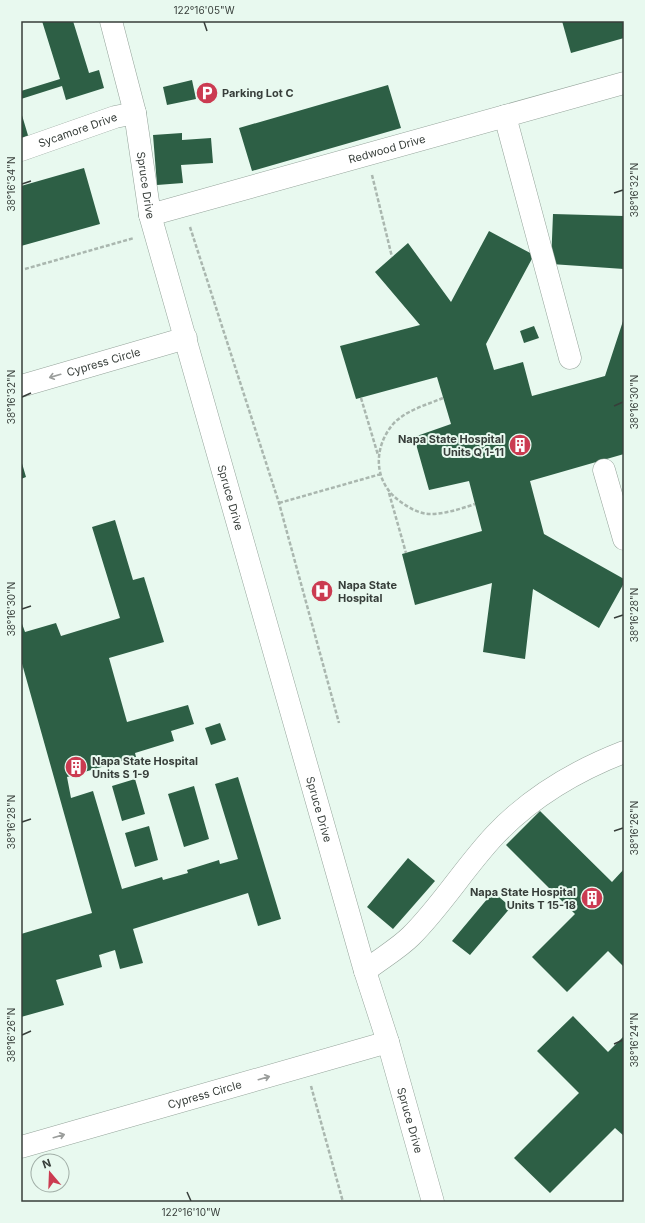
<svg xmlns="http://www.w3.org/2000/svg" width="645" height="1223" font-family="Inter,sans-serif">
  <rect width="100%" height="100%" fill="#e8f9ef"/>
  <path fill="#2d5f45" d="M42,21H73L89,73L99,70L104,88L66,100L62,86L21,99V91L60,79Z
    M562,21H624V38L571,53Z
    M192,80L196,99L167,105L163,87Z
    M388,85L401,128L252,171L239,128Z
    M21,112L30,142L21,144Z
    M182,133V140L211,138L213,163L181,165L183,183L157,185L153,135Z
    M84,168L100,224L21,246V186Z
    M553,214L624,216V269L551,264Z
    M489,231L534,255L486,344L494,370L523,362L532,396L605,376L624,318V454L530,481L544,534L624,579V583L599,628L533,589L525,659L483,652L492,583L415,605L402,554L482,531L469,481L429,490L414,437L451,424L437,377L356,399L340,346L420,325L375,272L408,243L451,302Z
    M534,326L539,338L524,343L520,331Z
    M21,460L26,477L21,479Z
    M115,520L133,580L144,577L164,642L109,658L127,722L188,705L194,724L171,731L174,741L135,753L136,757L67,777L71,798L93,791L122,889L162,877L163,880L188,873L187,870L219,860L220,864L238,859L215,784L238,777L281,919L258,926L248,893L133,929L143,963L120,969L115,950L99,955L102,967L56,980L64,1005L21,1017V934L92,913L21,660V621L25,632L56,623L61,636L120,618L92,527Z
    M220,723L226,740L211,745L205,728Z
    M135,779L145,814L122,821L112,786Z
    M194,786L209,839L184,847L168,794Z
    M540,811L612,882L624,869V967L608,951L567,992L532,957L575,914L506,845Z
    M149,826L158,860L135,867L125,833Z
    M408,858L435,881L393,929L367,907Z
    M493,892L511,907L470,955L452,941Z
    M573,1016L608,1052L624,1036V1136L615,1128L550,1193L514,1158L579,1093L537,1051Z"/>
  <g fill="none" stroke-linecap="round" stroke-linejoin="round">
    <g stroke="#95a49b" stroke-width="23">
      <g id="minor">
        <path id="s1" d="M111,21L135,113L150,215L365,971L388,1042L433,1202"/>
        <path d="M505,116L570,358"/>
        <path id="s2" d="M21,150L115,117L135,113"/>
        <path id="s3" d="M150,215L624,83"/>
        <path id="s4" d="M21,386L186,338"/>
        <path d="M604,470L624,539"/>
        <path d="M365,971C380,959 398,949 411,936C442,905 465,867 495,835C531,797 575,771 624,752"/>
        <path id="s5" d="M21,1147L388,1042"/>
      </g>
    </g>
    <path stroke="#aab7af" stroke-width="2.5" stroke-dasharray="4 2" stroke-linecap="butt" d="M372,175L392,257
      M190,227L279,503L339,723
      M25,269L134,238
      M361,398L378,455
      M443,398C426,405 407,410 394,423C371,449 374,486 404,504C411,509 421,514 430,514C445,514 460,509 475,504
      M389,493L406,553
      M279,503L381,474
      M311,1086L343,1202"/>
    <use href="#minor" stroke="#fff" stroke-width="22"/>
  </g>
  <defs><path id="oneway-shaft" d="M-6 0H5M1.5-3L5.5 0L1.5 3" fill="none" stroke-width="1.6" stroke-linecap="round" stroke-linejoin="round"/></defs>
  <g stroke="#9b9e9c">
    <use href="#oneway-shaft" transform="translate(55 376) rotate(164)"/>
    <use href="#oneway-shaft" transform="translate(264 1078) rotate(-16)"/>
    <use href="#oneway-shaft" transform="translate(59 1136) rotate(-16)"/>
  </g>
  <path fill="none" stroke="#373e3a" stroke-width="1.5" d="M204,22L207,31M22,184L31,181M614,193L623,190M22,397L31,393M614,406L623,402M22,609L31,606M614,618L623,615M22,822L31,819M614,831L623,828M22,1035L31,1031M614,1044L623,1040M187,1192L191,1201"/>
  <defs>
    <g id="parking-disc" transform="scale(1.15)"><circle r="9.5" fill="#cb3b51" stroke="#e8f9ef"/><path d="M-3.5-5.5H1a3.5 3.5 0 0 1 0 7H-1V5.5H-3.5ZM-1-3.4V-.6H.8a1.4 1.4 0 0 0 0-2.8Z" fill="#fff"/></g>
    <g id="building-disc" transform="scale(1.15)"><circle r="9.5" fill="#cb3b51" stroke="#e8f9ef"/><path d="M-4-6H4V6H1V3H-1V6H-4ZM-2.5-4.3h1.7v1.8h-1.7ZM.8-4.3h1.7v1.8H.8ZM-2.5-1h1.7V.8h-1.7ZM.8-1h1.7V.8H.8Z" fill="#fff"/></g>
    <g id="hospital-disc" transform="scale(1.15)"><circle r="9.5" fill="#cb3b51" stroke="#e8f9ef"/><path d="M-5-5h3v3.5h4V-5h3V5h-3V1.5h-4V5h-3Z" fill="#fff"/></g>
  </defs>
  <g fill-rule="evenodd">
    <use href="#parking-disc" x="207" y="93"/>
    <use href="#building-disc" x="520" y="445"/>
    <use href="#hospital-disc" x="322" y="591"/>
    <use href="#building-disc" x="76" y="767"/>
    <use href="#building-disc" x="592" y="898"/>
  </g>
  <g text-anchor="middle" stroke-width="4" stroke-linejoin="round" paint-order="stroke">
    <g font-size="11" font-weight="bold" fill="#373e3a" stroke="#e8f9ef" text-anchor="start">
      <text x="222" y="97">Parking Lot C</text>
      <text x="504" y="443" text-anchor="end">Napa State Hospital<tspan x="504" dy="13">Units Q 1-11</tspan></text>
      <text x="338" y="589">Napa State<tspan x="338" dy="13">Hospital</tspan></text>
      <text x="92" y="765">Napa State Hospital<tspan x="92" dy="13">Units S 1-9</tspan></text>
      <text x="576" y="896" text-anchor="end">Napa State Hospital<tspan x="576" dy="13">Units T 15-18</tspan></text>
    </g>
    <g font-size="11" fill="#373e3a" stroke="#e8f9ef">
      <text dy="4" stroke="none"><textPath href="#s2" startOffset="60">Sycamore Drive</textPath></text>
      <text dy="4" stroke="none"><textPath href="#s3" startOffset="246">Redwood Drive</textPath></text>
      <text dy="4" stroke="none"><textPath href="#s1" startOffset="168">Spruce Drive</textPath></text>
      <text dy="4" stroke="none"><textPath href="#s4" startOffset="86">Cypress Circle</textPath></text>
      <text dy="4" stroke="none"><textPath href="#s1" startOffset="492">Spruce Drive</textPath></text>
      <text dy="4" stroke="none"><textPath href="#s1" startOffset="816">Spruce Drive</textPath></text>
      <text dy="4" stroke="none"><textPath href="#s5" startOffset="191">Cypress Circle</textPath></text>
      <text dy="4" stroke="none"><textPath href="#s1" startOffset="1140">Spruce Drive</textPath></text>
    </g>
  </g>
  <rect width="645" height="1223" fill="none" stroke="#e8f9ef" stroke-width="44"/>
  <g transform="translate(50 1173) rotate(341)"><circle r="19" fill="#e8f9ef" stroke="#a1aea7"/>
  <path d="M0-3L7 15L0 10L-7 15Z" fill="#cb3b51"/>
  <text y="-6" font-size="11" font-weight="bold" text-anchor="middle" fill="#373e3a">N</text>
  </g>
  <rect x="22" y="22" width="601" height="1179" fill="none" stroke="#373e3a" stroke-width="1.5"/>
  <g font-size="10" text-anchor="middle" fill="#373e3a">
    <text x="204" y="14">122°16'05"W</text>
    <text transform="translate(11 184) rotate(-90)" y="4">38°16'34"N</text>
    <text transform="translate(634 190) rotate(-90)" y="4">38°16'32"N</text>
    <text transform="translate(11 397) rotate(-90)" y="4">38°16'32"N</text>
    <text transform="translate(634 402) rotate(-90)" y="4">38°16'30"N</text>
    <text transform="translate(11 609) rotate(-90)" y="4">38°16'30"N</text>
    <text transform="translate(634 615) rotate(-90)" y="4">38°16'28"N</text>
    <text transform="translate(11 822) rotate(-90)" y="4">38°16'28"N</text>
    <text transform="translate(634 828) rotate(-90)" y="4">38°16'26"N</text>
    <text transform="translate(11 1035) rotate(-90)" y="4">38°16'26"N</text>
    <text transform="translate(634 1040) rotate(-90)" y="4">38°16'24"N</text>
    <text x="191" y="1216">122°16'10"W</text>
  </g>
</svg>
